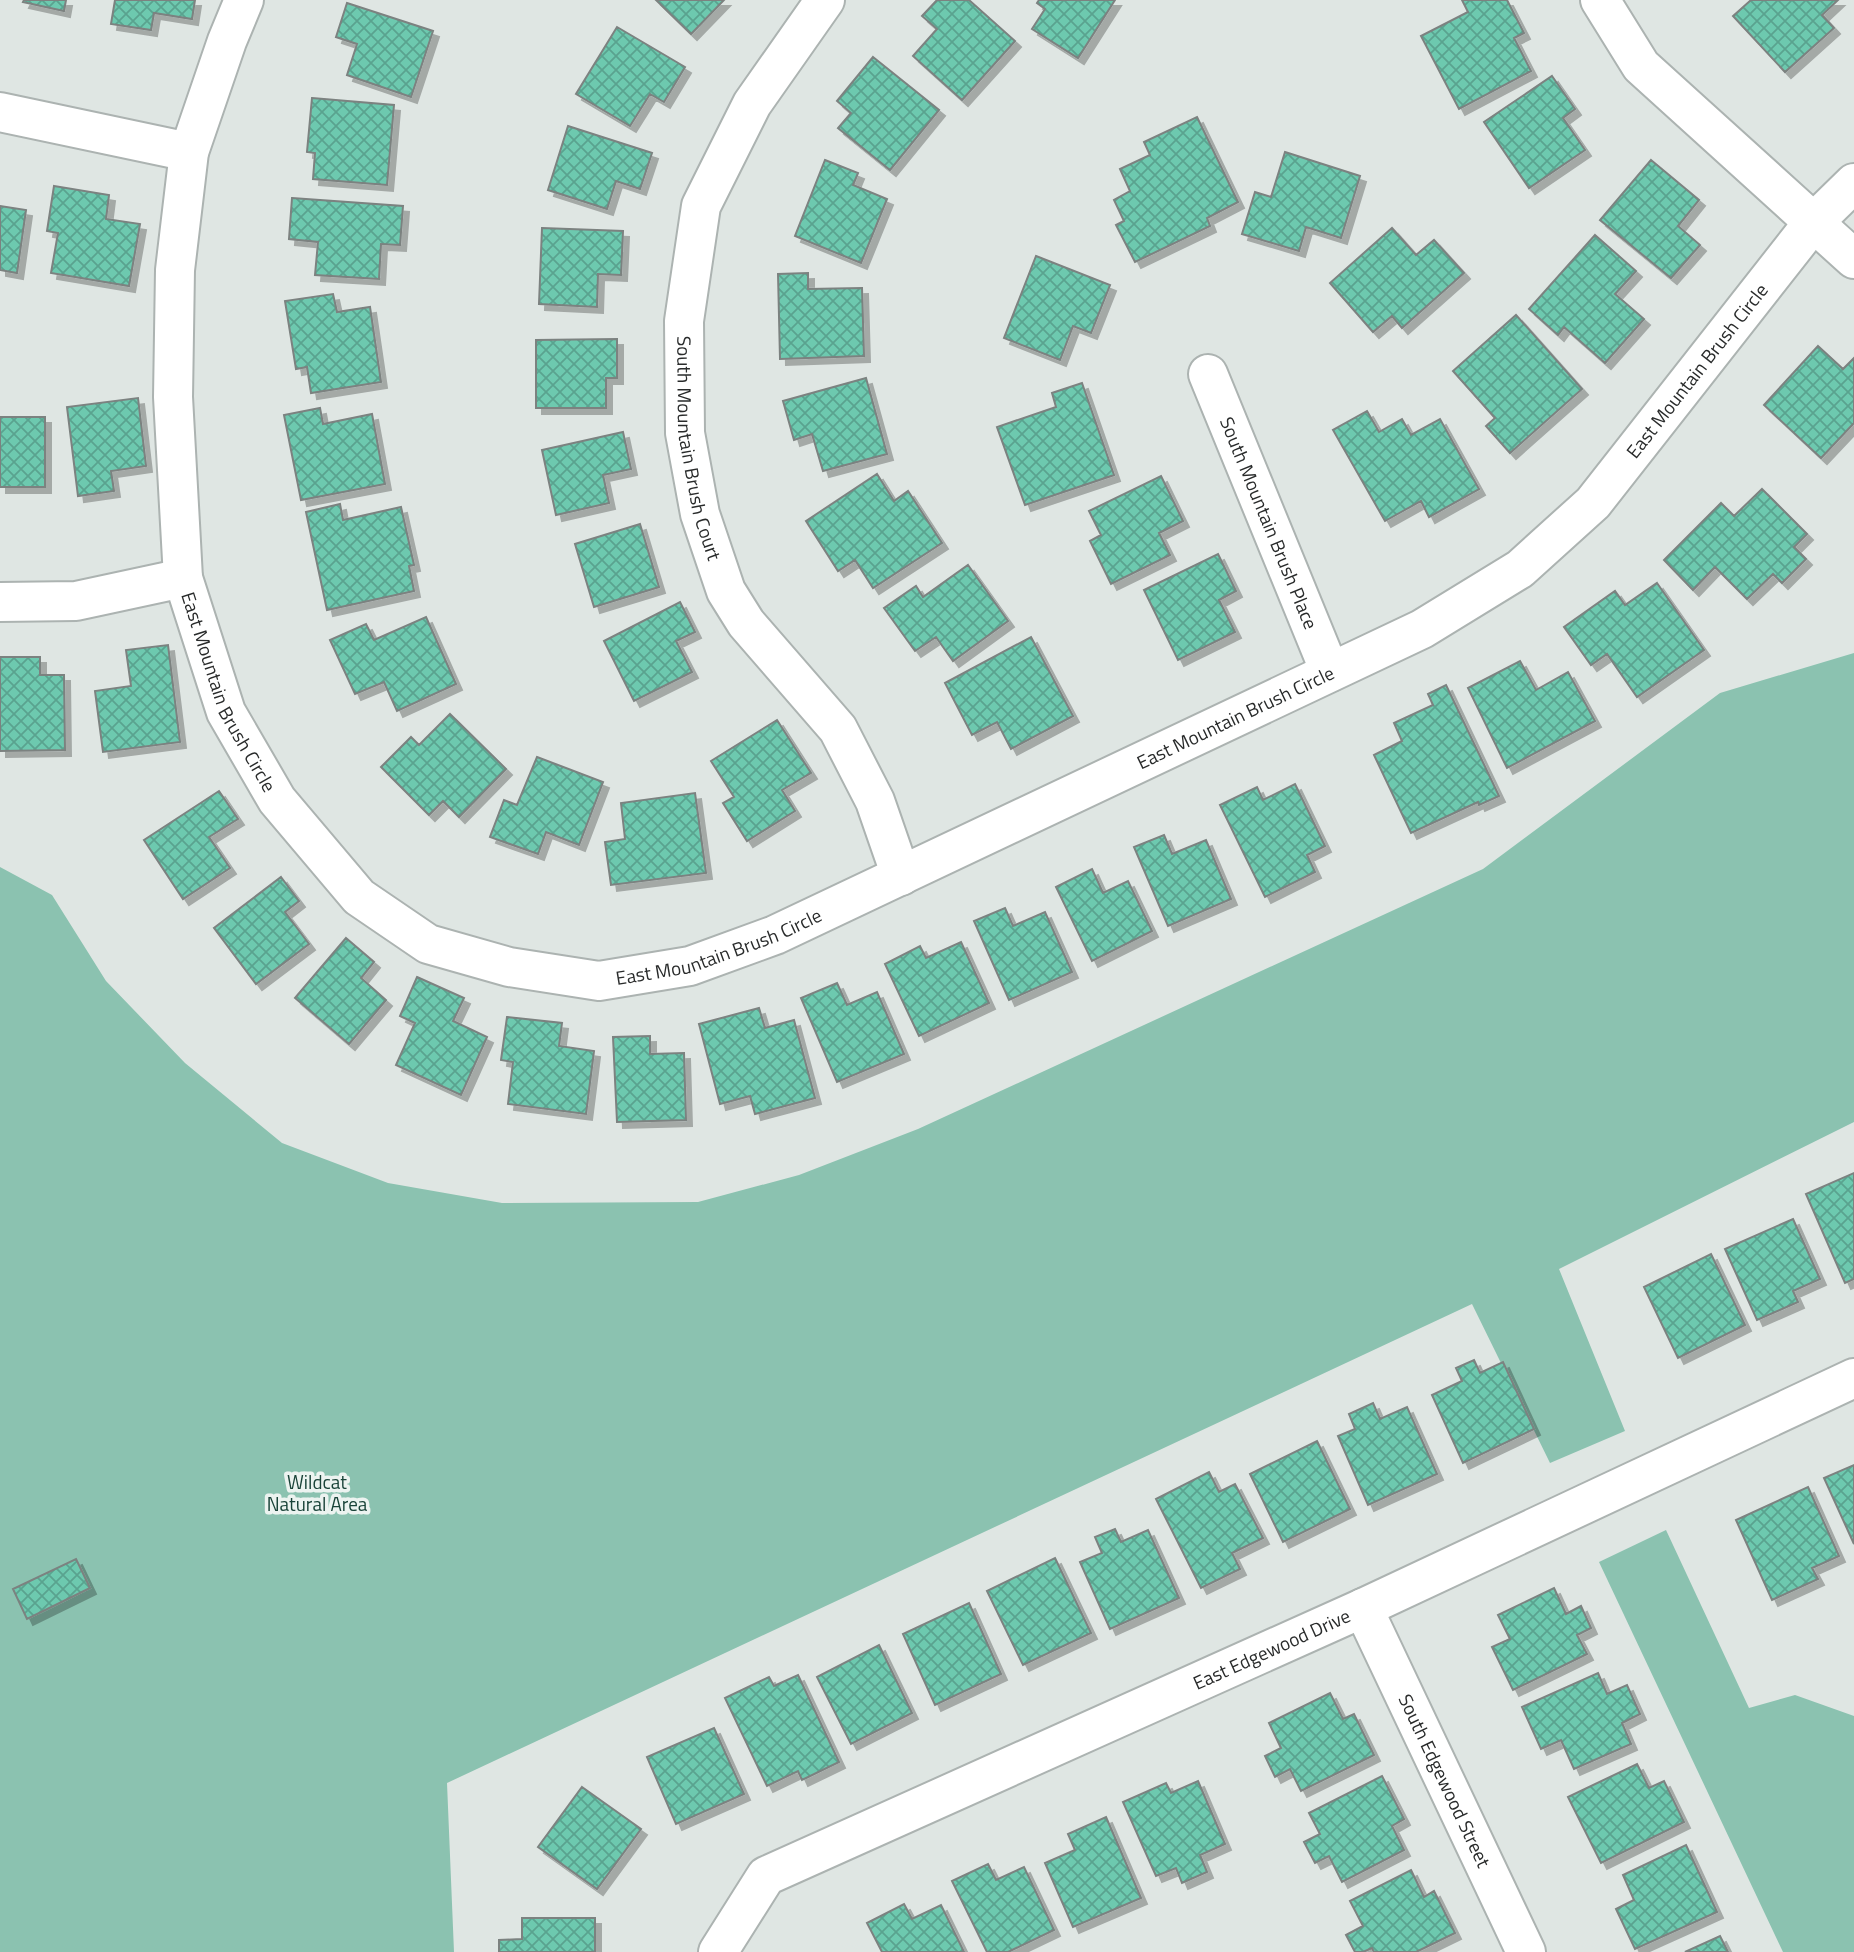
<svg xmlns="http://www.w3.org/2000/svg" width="1854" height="1952" font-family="'Titillium Web',sans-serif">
  <defs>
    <pattern id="building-cross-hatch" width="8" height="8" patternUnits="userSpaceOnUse" patternTransform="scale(1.75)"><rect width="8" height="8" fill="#6dc9af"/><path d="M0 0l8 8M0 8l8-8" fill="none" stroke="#5aa38f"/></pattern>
    <filter id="shadow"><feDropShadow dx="6" dy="6" stdDeviation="0" flood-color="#0004"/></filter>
  </defs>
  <rect width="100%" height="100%" fill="#dfe6e3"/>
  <path fill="#8bc2b0" d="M1854,653V1122L1559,1269L1625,1431L1550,1463L1472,1304L447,1783L454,1952H0V867L52,895L106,981L185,1063L282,1143L388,1183L502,1203L698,1202L799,1175L918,1129L1483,869L1720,693Z
    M1666,1530L1749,1708L1795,1695L1854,1716V1952H1783L1599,1562Z"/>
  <path fill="url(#building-cross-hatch)" stroke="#7c8280" stroke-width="2" filter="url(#shadow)" d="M24,0H66L64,11L23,2Z
    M115,0H195L192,19L154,13L151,30L111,24Z
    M656,0H724L691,34Z
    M937,0H969L1015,41L962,100L913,56L937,29L922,16Z
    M1039,0H1115L1078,58L1032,29L1045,9L1037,3Z
    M1462,0H1507L1524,33L1514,38L1531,71L1459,109L1421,36L1468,12Z
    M1751,0H1838L1822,15L1834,28L1785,72L1733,16Z
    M347,3L433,31L411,97L347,75L357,44L336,37Z
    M617,27L685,67L664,102L650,94L630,126L576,94Z
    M873,57L939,110L890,170L838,128L851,113L837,101Z
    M1552,76L1575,109L1563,118L1585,150L1529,188L1484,122Z
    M312,98L394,105L387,185L313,179L315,153L307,152Z
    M1197,117L1238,202L1207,218L1210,226L1135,262L1116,225L1124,221L1114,200L1130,191L1120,169L1150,155L1144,142Z
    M568,126L652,153L640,189L616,181L607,209L548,190Z
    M1285,152L1360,176L1341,238L1306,227L1299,251L1242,234L1255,192L1271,197Z
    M825,160L858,173L853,185L887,199L861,263L795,236Z
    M1651,160L1699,200L1678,226L1700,245L1671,278L1600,220Z
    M54,186L109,195L106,219L140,224L129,286L51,273L58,233L47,231Z
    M292,198L403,206L400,245L381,244L379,279L315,275L318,242L289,239Z
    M0,206L26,210L17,273L0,270Z
    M542,228L623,231L621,275L598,274L597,307L539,304Z
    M1392,228L1416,255L1434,240L1464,273L1402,328L1392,316L1373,332L1330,283Z
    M1595,235L1636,271L1615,294L1644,319L1605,363L1564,327L1558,335L1529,309Z
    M1036,256L1110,285L1091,333L1073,326L1060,360L1004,338Z
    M808,273V289L862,288L864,356L780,359L778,274Z
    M333,294L337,312L370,307L381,382L311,393L307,367L296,369L285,301Z
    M1516,315L1582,389L1510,453L1486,426L1495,418L1453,371Z
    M617,339V378H606V408H536V340Z
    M1818,346L1843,369L1854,358V423L1821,458L1764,405Z
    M866,378L887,454L823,471L812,434L794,440L783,401Z
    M1082,383L1114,475L1025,505L997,427L1056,407L1052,393Z
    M138,398L146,466L111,471L114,491L78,496L67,407Z
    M320,408L323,424L372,414L385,484L301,500L284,415Z
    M1367,411L1379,432L1402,419L1411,435L1440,419L1479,489L1429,517L1421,501L1385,521L1333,430Z
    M0,417H45V487H0Z
    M623,432L631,469L603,475L609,503L556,515L542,450Z
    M877,474L894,501L908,491L942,543L873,588L855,560L838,571L806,521Z
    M1161,476L1183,521L1159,533L1170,555L1111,584L1090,541L1101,535L1089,511Z
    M1762,489L1807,534L1794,547L1806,559L1782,583L1773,574L1747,599L1715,567L1693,590L1664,560L1721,503L1734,516Z
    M340,504L343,520L401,507L414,565L409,566L414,591L327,610L306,512Z
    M640,524L659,587L594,607L575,544Z
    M1218,554L1236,591L1219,600L1235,632L1178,660L1144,590Z
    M968,565L1008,621L953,661L936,637L915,651L884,608L916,586L923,597Z
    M1657,583L1704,650L1637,697L1607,654L1591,665L1564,627L1615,591L1625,605Z
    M680,602L695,632L676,641L692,672L634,701L604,641Z
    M426,617L456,684L397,711L384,682L355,694L330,640L366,624L374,640Z
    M1031,637L1073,716L1011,749L997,722L972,735L945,683Z
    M168,645L180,742L103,752L95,691L131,686L126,650Z
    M0,657H40V675H64L65,750L0,751Z
    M1520,661L1536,690L1568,672L1595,721L1507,768L1468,688Z
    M1446,685L1499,796L1479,805L1478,802L1411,833L1374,755L1402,741L1394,723L1433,705L1428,694Z
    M450,714L506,769L459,817L443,801L429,815L381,767L411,737L419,745Z
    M777,720L811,773L782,790L795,811L747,841L723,803L734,797L711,761Z
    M537,757L603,782L579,845L546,832L538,854L490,837L504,800L517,805Z
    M1295,784L1325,846L1307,855L1315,872L1265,897L1220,805L1257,787L1263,800Z
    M219,791L238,819L209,837L230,868L183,899L144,840Z
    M695,793L706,873L611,885L605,842L625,839L621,803Z
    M1164,835L1172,854L1206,840L1231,899L1168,926L1134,847Z
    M1092,869L1103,893L1128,881L1152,931L1092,961L1056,887Z
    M281,877L299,901L285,912L309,944L256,984L214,928Z
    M1005,908L1013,926L1045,912L1072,972L1009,1000L974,921Z
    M346,938L374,962L361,978L386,1000L349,1044L295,998Z
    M961,942L989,1003L919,1036L885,964L920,946L926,958Z
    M417,977L464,998L453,1021L487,1037L461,1095L396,1065L415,1023L400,1016Z
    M837,983L847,1005L877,992L904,1054L837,1082L801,998Z
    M759,1008L765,1028L794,1020L815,1098L755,1114L750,1096L720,1104L699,1024Z
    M507,1017L562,1023L559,1046L594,1051L586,1114L508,1104L513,1062L501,1060Z
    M650,1036V1054L684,1053L686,1120L617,1122L613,1037Z
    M1854,1173V1279L1845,1283L1806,1194Z
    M1793,1219L1820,1279L1793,1291L1798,1302L1757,1320L1725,1249Z
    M1711,1254L1745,1325L1678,1358L1644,1287Z
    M1474,1360L1480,1373L1503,1362L1534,1429L1463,1463L1432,1395L1462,1381L1456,1368Z
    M1373,1403L1380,1419L1407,1407L1437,1474L1368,1505L1338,1436L1355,1429L1349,1414Z
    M1317,1441L1350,1509L1283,1542L1250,1474Z
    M1854,1465V1544L1824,1478Z
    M1209,1472L1219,1492L1235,1484L1263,1538L1232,1553L1240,1569L1201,1588L1156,1499Z
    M1808,1487L1839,1556L1812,1568L1818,1579L1772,1600L1736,1520Z
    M1115,1529L1121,1542L1148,1530L1179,1598L1110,1629L1080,1562L1102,1553L1095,1537Z
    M1055,1558L1091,1633L1023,1665L987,1591Z
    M76,1559L90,1588L27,1619L13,1589Z
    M1554,1588L1566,1614L1581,1606L1591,1628L1577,1635L1587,1654L1513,1690L1492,1647L1510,1639L1498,1615Z
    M969,1603L1001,1674L935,1705L903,1634Z
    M879,1645L912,1713L851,1744L817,1677Z
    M1598,1673L1607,1694L1627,1685L1640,1714L1622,1723L1631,1744L1574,1769L1561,1740L1541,1749L1522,1707Z
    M798,1675L839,1762L802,1780L798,1771L767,1786L725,1698L769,1677L774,1686Z
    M1330,1693L1343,1719L1354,1714L1374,1755L1301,1791L1290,1769L1275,1777L1265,1756L1281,1748L1269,1723Z
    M714,1728L744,1794L676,1824L647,1757Z
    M1637,1764L1649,1788L1664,1781L1684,1822L1601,1863L1568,1797Z
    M1382,1776L1404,1819L1392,1826L1404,1850L1342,1882L1329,1856L1315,1863L1304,1842L1320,1834L1309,1813Z
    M1198,1781L1225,1844L1200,1855L1207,1872L1182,1883L1176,1868L1156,1876L1123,1802L1166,1783L1171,1793Z
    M582,1787L641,1829L597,1889L538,1847Z
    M1106,1817L1141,1898L1073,1927L1045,1863L1075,1850L1068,1834Z
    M1686,1845L1717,1912L1635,1949L1616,1909L1634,1900L1623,1875Z
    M988,1864L996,1880L1024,1867L1054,1930L1008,1952H987L952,1881Z
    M1411,1870L1424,1897L1434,1891L1455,1933L1416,1952H1374L1372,1948L1363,1952H1355L1346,1935L1363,1926L1350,1901Z
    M904,1904L912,1919L941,1905L964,1952H882L867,1923Z
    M522,1918H595V1952H499V1940L522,1939Z
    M1720,1936L1728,1952H1685Z"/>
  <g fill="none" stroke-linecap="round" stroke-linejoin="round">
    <g stroke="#acb3b1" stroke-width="42">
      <g id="minor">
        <path id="s1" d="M244,0L227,41L189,152L175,270L173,397L183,578L226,712L277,800L359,897L428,944L509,967L599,981L690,966L775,935L1422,629L1520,569L1593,503L1812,224L1854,183"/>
        <path id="s2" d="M825,0L752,104L701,206L684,321L685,433L700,514L726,591L746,623L838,729L875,801L901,876"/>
        <path d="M1600,0L1641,66L1854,259"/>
        <path d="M0,112L189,152"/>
        <path id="s3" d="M1208,374L1330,672"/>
        <path d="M0,602L76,601L183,578"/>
        <path id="s4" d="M1363,1608L1526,1952"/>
        <path id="s5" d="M718,1952L766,1876L1363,1608L1854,1378"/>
      </g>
    </g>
    <use href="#minor" stroke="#fff" stroke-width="38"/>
  </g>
  <g text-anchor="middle" stroke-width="7" stroke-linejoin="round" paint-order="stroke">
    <g font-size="19" fill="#292b2b" stroke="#ecf3f0">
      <text dy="7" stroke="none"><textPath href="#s1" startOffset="2497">East Mountain Brush Circle</textPath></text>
      <text dy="7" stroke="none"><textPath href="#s2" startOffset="486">South Mountain Brush Court</textPath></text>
      <text dy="7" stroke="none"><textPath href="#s3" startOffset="161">South Mountain Brush Place</textPath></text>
      <text dy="7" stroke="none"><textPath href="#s1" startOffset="712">East Mountain Brush Circle</textPath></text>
      <text dy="7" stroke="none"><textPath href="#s1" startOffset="1909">East Mountain Brush Circle</textPath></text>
      <text dy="7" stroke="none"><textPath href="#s1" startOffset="1342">East Mountain Brush Circle</textPath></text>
      <text dy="7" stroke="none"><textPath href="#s5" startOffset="644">East Edgewood Drive</textPath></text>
      <text dy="7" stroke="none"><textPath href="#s4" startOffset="191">South Edgewood Street</textPath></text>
    </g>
    <g font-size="19" fill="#194338" stroke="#ecf3f0">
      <text x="317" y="1489">Wildcat<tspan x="317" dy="22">Natural Area</tspan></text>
    </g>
  </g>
</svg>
